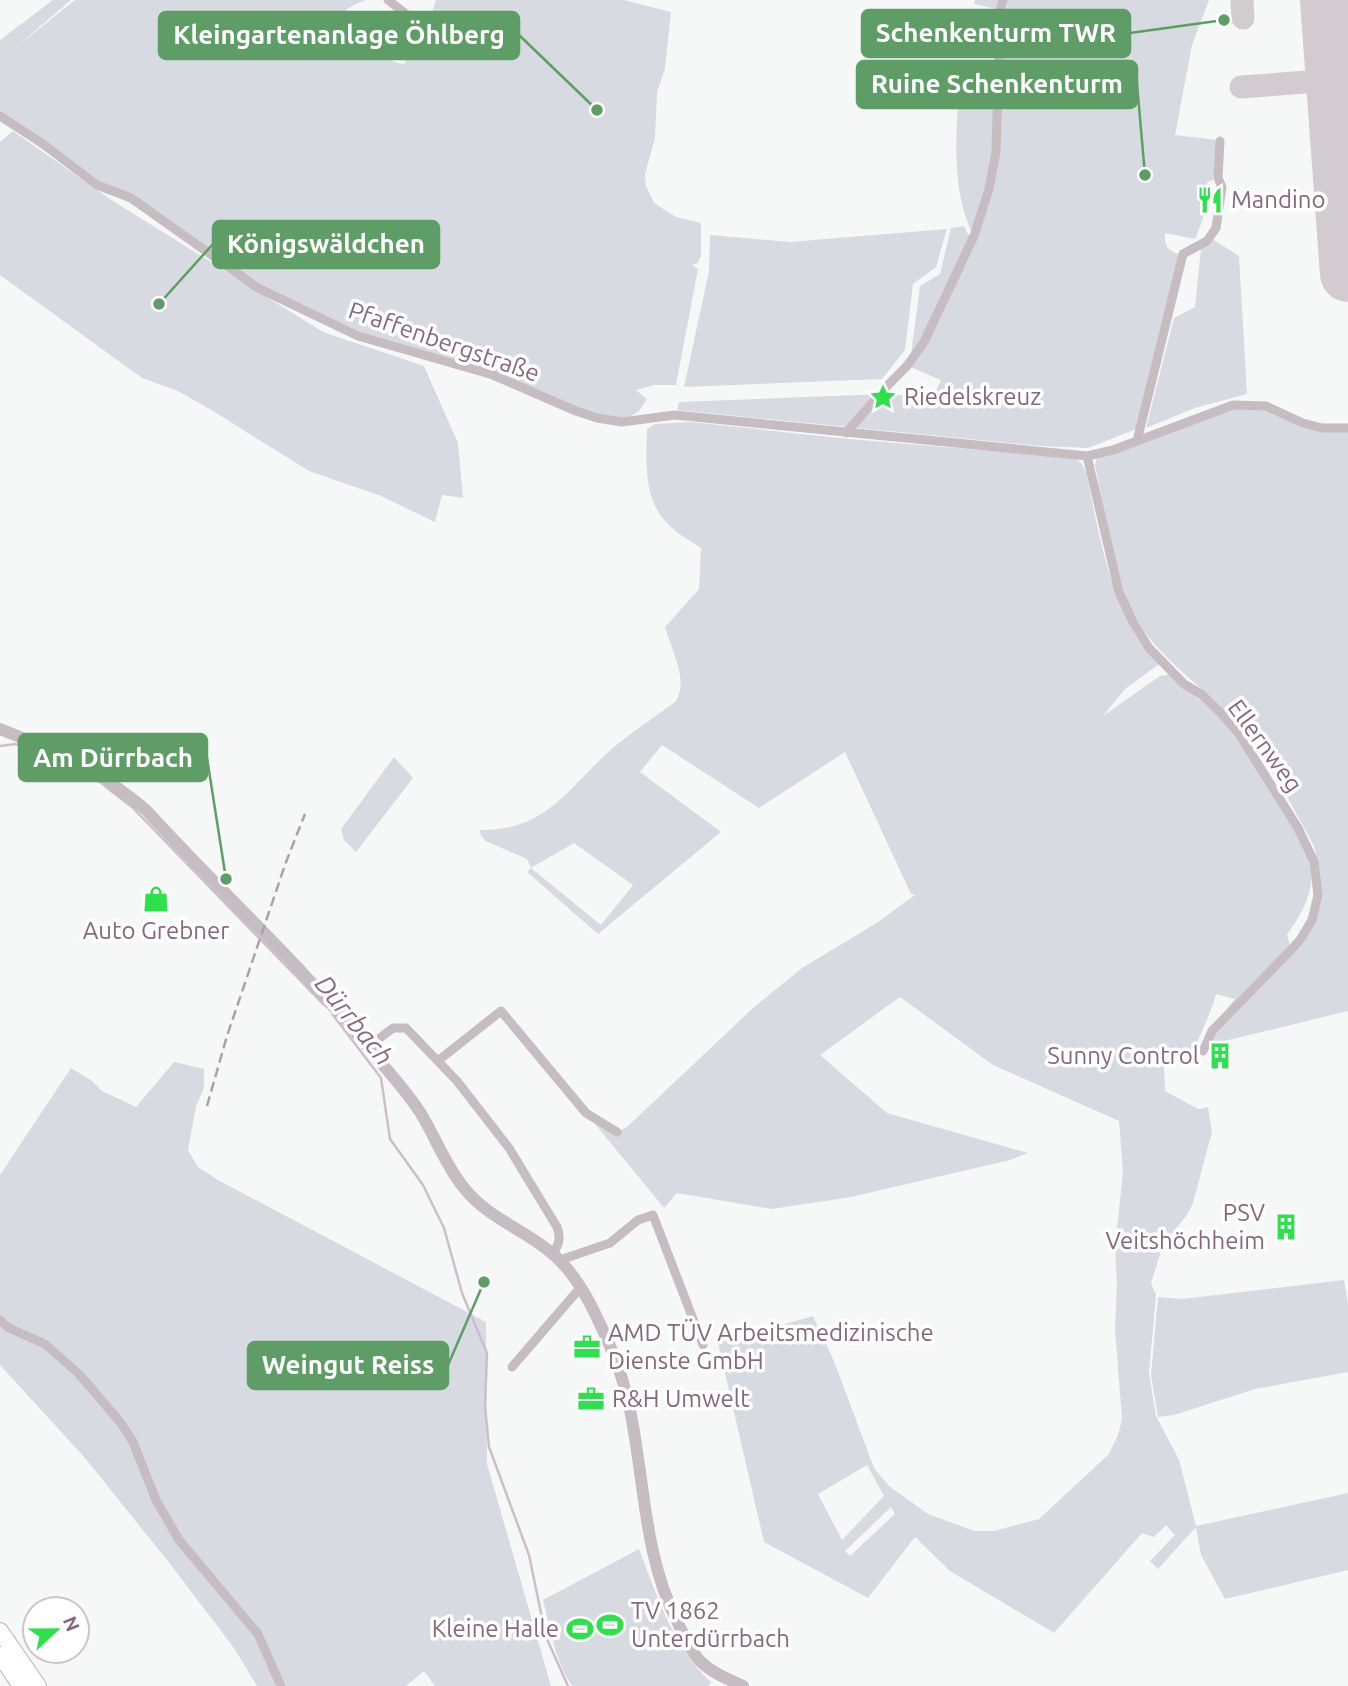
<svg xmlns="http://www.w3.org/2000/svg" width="1348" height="1686" font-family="Ubuntu,sans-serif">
  <rect width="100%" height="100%" fill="#f6f8f8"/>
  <path fill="#d7dae0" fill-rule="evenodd" d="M53,0H71L15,48L75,0H366C353,5 339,11 336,26L397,63L404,64L406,61L387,50L393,32L401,33L409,16L427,29L436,0H624L671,12L665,68L657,92L655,138L645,174L646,186L654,203L676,217L701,223V255L698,263L692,265L698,269L676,385H654L636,390L647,399L639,411L622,422L597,418L493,375L358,336L258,288L131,198L97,185L0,116V40Z
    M975,0H1209L1192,45L1175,135L1218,140L1213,180L1207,182L1203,219L1195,239L1165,233C1165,246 1166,250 1179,254L1139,428L1088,448L1040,446L677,410L679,402L883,394L933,397L941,380L908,366L896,372L911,354L920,286L940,274L951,228L964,226L968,234L973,235C949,186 957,125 960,72L964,66H971L998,78L1000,10L974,4Z
    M13,131L110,199L323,332L424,366L458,443L463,498L442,495L435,522L381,496L309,471L213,411L178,391L142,378L0,275V142Z
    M947,229L936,267L913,284L905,350L882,379L684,387L709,271L710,235L790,242Z
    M1214,240L1239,256L1247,394L1195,408L1146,428L1174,318L1195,307L1201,249Z
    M1266,406L1303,423L1348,428V1011L1204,1046L1209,1030L1235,999L1216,994C1211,1013 1202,1029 1195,1049L1157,1061L1164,1065L1165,1091L1198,1109L1208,1107L1212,1132L1193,1203L1187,1215L1163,1245L1151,1283L1156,1295L1149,1373L1156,1416L1179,1460L1196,1526L1348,1493V1570L1225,1599L1201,1555L1196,1527L1158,1569L1150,1561L1175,1535L1166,1525L1154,1537L1142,1533L1054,1633L950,1571L915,1537L868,1598L764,1542L718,1343L813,1316L834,1361L874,1468L889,1486L928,1514L974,1531H994L1039,1519L1109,1454L1118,1435L1122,1419L1115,1329L1117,1283L1115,1247L1123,1172L1119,1121L993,1065L900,997L820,1055L887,1113L1028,1153L1010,1160L851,1197L772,1209L677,1193L664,1208L586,1113L617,1132L627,1127L753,1008L802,968L875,924L915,895L911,894L845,752L759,808L662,745L640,772L721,832L598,934L527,872L531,868L527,859L486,841L481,836L480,830C543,831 565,793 606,754C627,735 652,719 675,702C690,681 671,650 665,627L699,589L701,548C690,541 678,534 669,525C643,501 646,462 647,429L655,424L691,422L849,439L1074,458L1081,463L1086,472C1102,546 1108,604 1159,664L1125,689L1103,716L1160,676L1172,674C1186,689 1202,700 1216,714C1239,737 1309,841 1311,871C1313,896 1300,916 1287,935L1290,946C1315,916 1324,885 1314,846C1290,802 1265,753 1230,716C1199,683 1161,660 1137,620C1111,574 1106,517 1095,465L1097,457L1240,407ZM574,843L633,885L601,925L531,868ZM867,1465L884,1496L842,1540L818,1494ZM891,1507L895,1514L850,1556L845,1551Z
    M394,757L413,778L356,852L344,840L341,829Z
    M174,1062L204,1069V1088L196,1106L188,1150L198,1167L218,1180L486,1322L487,1464L551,1686H435L424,1671L406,1686H257L234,1648L171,1565L85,1458L0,1365V1175L71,1068L91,1080L102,1091L136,1107Z
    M1344,1280L1348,1304V1372L1255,1389L1174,1415L1158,1417L1151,1375L1158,1297L1182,1299Z
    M639,1549C657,1595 673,1648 711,1682L709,1686H572C555,1661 550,1628 543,1600Z"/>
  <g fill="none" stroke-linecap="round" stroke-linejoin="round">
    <path stroke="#cdbecb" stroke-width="2.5" d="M0,746L16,744L64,763
      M106,787L132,807L324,1005
      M333,1015L381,1078L390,1139L423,1185L444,1228L462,1293L487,1353L485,1406L489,1447L529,1555L546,1637L568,1686"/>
    <path stroke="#d2ccd0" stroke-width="23" d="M1242,0L1243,18
      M1241,87L1334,80"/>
    <path stroke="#d2ccd0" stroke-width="56" d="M1328,0L1348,274"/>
    <g stroke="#b9b1b6" stroke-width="18">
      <path id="trunk" d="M0,1631L38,1686
        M0,1655L21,1686"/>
    </g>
    <path stroke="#c6bdc2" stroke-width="9" d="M388,0L442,42
      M0,116L43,144L97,185L131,198L258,288L358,336L493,375L576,411L597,418L622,422L675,415L1087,456L1113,450L1233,405L1266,406L1303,423L1322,428H1348
      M846,433L887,386L907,366L924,342L974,236L989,189L996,152L1000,10L1003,0
      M1137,441L1183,254L1207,241L1216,228L1222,187L1218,178L1220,141
      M1087,456L1119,592L1133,622L1149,648L1184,684L1201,694L1221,713L1239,734L1298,828L1314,862L1318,895L1312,920L1300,940L1286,955L1212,1031L1203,1051
      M368,1047L393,1028H406L457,1081L509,1148L557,1227C561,1238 559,1244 553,1254
      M439,1060L501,1011L586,1113L617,1132
      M560,1260L610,1243L638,1220L653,1215L703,1345
      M0,1320L9,1328L45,1344L79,1374L121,1423L133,1442L156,1500L179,1540L258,1634L281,1686
      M512,1367L580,1288"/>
    <path stroke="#c6bdc2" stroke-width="12" d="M0,729C54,750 102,772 146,810C219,890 299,963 368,1047C385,1068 405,1089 420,1112C435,1136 445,1165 464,1188C486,1216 520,1228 548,1250C578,1273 595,1312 610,1346C649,1433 633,1537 678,1623C684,1636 690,1650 700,1661C712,1673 728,1679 743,1686"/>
    <use href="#trunk" stroke="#fff" stroke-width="16"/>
    <path stroke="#ada1a9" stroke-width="2.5" stroke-dasharray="10 5" stroke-linecap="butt" d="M207,1106L227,1036L286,862L305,814"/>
  </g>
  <defs>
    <g id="restaurant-bare" transform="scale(2.1)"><path d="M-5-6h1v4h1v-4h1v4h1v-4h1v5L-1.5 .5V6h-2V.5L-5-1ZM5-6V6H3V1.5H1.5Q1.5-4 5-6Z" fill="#2de14d" stroke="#fff" stroke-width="2.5" paint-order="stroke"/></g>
    <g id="sight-bare" transform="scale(2.1)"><path d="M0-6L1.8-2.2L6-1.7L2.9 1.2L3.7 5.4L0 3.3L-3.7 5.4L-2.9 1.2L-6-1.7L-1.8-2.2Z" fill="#2de14d" stroke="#fff" stroke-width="2.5" paint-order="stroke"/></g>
    <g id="shop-bare" transform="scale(2.1)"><path d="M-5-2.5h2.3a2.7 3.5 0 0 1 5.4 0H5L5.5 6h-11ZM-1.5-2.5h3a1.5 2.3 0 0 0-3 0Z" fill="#2de14d" stroke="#fff" stroke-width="2.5" paint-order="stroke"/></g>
    <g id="building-bare" transform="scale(2.1)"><path d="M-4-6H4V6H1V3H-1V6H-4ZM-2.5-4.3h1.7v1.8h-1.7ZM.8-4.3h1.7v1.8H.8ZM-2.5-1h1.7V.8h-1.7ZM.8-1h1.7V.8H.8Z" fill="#2de14d" stroke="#fff" stroke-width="2.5" paint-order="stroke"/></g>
    <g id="office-bare" transform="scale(2.1)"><path d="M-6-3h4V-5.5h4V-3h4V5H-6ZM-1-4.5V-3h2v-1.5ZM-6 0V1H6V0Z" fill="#2de14d" stroke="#fff" stroke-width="2.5" paint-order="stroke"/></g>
    <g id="stadium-bare" transform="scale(2.1)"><path d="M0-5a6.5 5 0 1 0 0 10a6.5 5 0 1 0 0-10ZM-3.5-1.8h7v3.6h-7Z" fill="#2de14d" stroke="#fff" stroke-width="2.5" paint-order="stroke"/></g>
  </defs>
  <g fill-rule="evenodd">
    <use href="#restaurant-bare" x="1210" y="200"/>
    <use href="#sight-bare" x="883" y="397"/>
    <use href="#shop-bare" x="156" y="899"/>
    <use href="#building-bare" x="1220" y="1056"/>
    <use href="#building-bare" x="1286" y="1227"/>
    <use href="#office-bare" x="587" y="1347"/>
    <use href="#office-bare" x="591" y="1399"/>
    <use href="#stadium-bare" x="610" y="1625"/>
    <use href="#stadium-bare" x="580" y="1629"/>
  </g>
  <g text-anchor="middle" stroke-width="7" stroke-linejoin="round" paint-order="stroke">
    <g font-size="24" fill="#86687b" stroke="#fff" text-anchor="start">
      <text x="1231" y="208">Mandino</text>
      <text x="904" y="405">Riedelskreuz</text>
      <text x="156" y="939" text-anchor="middle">Auto Grebner</text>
      <text x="1199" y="1064" text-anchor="end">Sunny Control</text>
      <text x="1265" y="1221" text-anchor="end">PSV<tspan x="1265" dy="28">Veitshöchheim</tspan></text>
      <text x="608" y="1341">AMD TÜV Arbeitsmedizinische<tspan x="608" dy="28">Dienste GmbH</tspan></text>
      <text x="612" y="1407">R&amp;H Umwelt</text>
      <text x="631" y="1619">TV 1862<tspan x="631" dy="28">Unterdürrbach</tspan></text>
      <text x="559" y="1637" text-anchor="end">Kleine Halle</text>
    </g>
    <g font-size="24" fill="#86687b" stroke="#fff">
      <text transform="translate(444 342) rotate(19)" y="8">Pfaffenbergstraße</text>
      <text transform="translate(1265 746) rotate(54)" y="8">Ellernweg</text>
    </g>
    <g font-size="26" font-style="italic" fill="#896982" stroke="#fff">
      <text transform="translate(354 1020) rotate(51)" y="9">Dürrbach</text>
    </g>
  </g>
  <path fill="none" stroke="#5e9e66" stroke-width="2.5" d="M1224 20L1130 33M597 110L519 35M1145 175L1137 84M159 304L213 244M226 879L207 758M484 1282L448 1365"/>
  <g fill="#5e9e66" stroke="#fff" stroke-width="2.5">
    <circle cx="1224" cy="20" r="7"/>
    <circle cx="597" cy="110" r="7"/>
    <circle cx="1145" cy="175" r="7"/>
    <circle cx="159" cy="304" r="7"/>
    <circle cx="226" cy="879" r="7"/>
    <circle cx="484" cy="1282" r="7"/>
  </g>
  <g fill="#5e9e66" stroke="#5e9e66" stroke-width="2.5">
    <rect x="862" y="10" width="268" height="47" rx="7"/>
    <rect x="159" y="12" width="360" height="47" rx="7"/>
    <rect x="857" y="61" width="280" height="47" rx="7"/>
    <rect x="213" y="221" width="226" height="47" rx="7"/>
    <rect x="19" y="734" width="188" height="47" rx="7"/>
    <rect x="248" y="1342" width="200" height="47" rx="7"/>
  </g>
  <g font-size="26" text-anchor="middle" font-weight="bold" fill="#fff">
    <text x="996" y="42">Schenkenturm TWR</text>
    <text x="339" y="44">Kleingartenanlage Öhlberg</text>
    <text x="997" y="93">Ruine Schenkenturm</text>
    <text x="326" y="253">Königswäldchen</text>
    <text x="113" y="767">Am Dürrbach</text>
    <text x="348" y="1374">Weingut Reiss</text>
  </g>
  <g transform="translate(56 1630) rotate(68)"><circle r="33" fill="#ffffff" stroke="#cfc3ca" stroke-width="2"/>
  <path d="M0-5L12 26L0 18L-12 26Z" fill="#2de14d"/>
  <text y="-10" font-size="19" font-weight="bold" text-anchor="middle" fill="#86687b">N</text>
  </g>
</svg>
